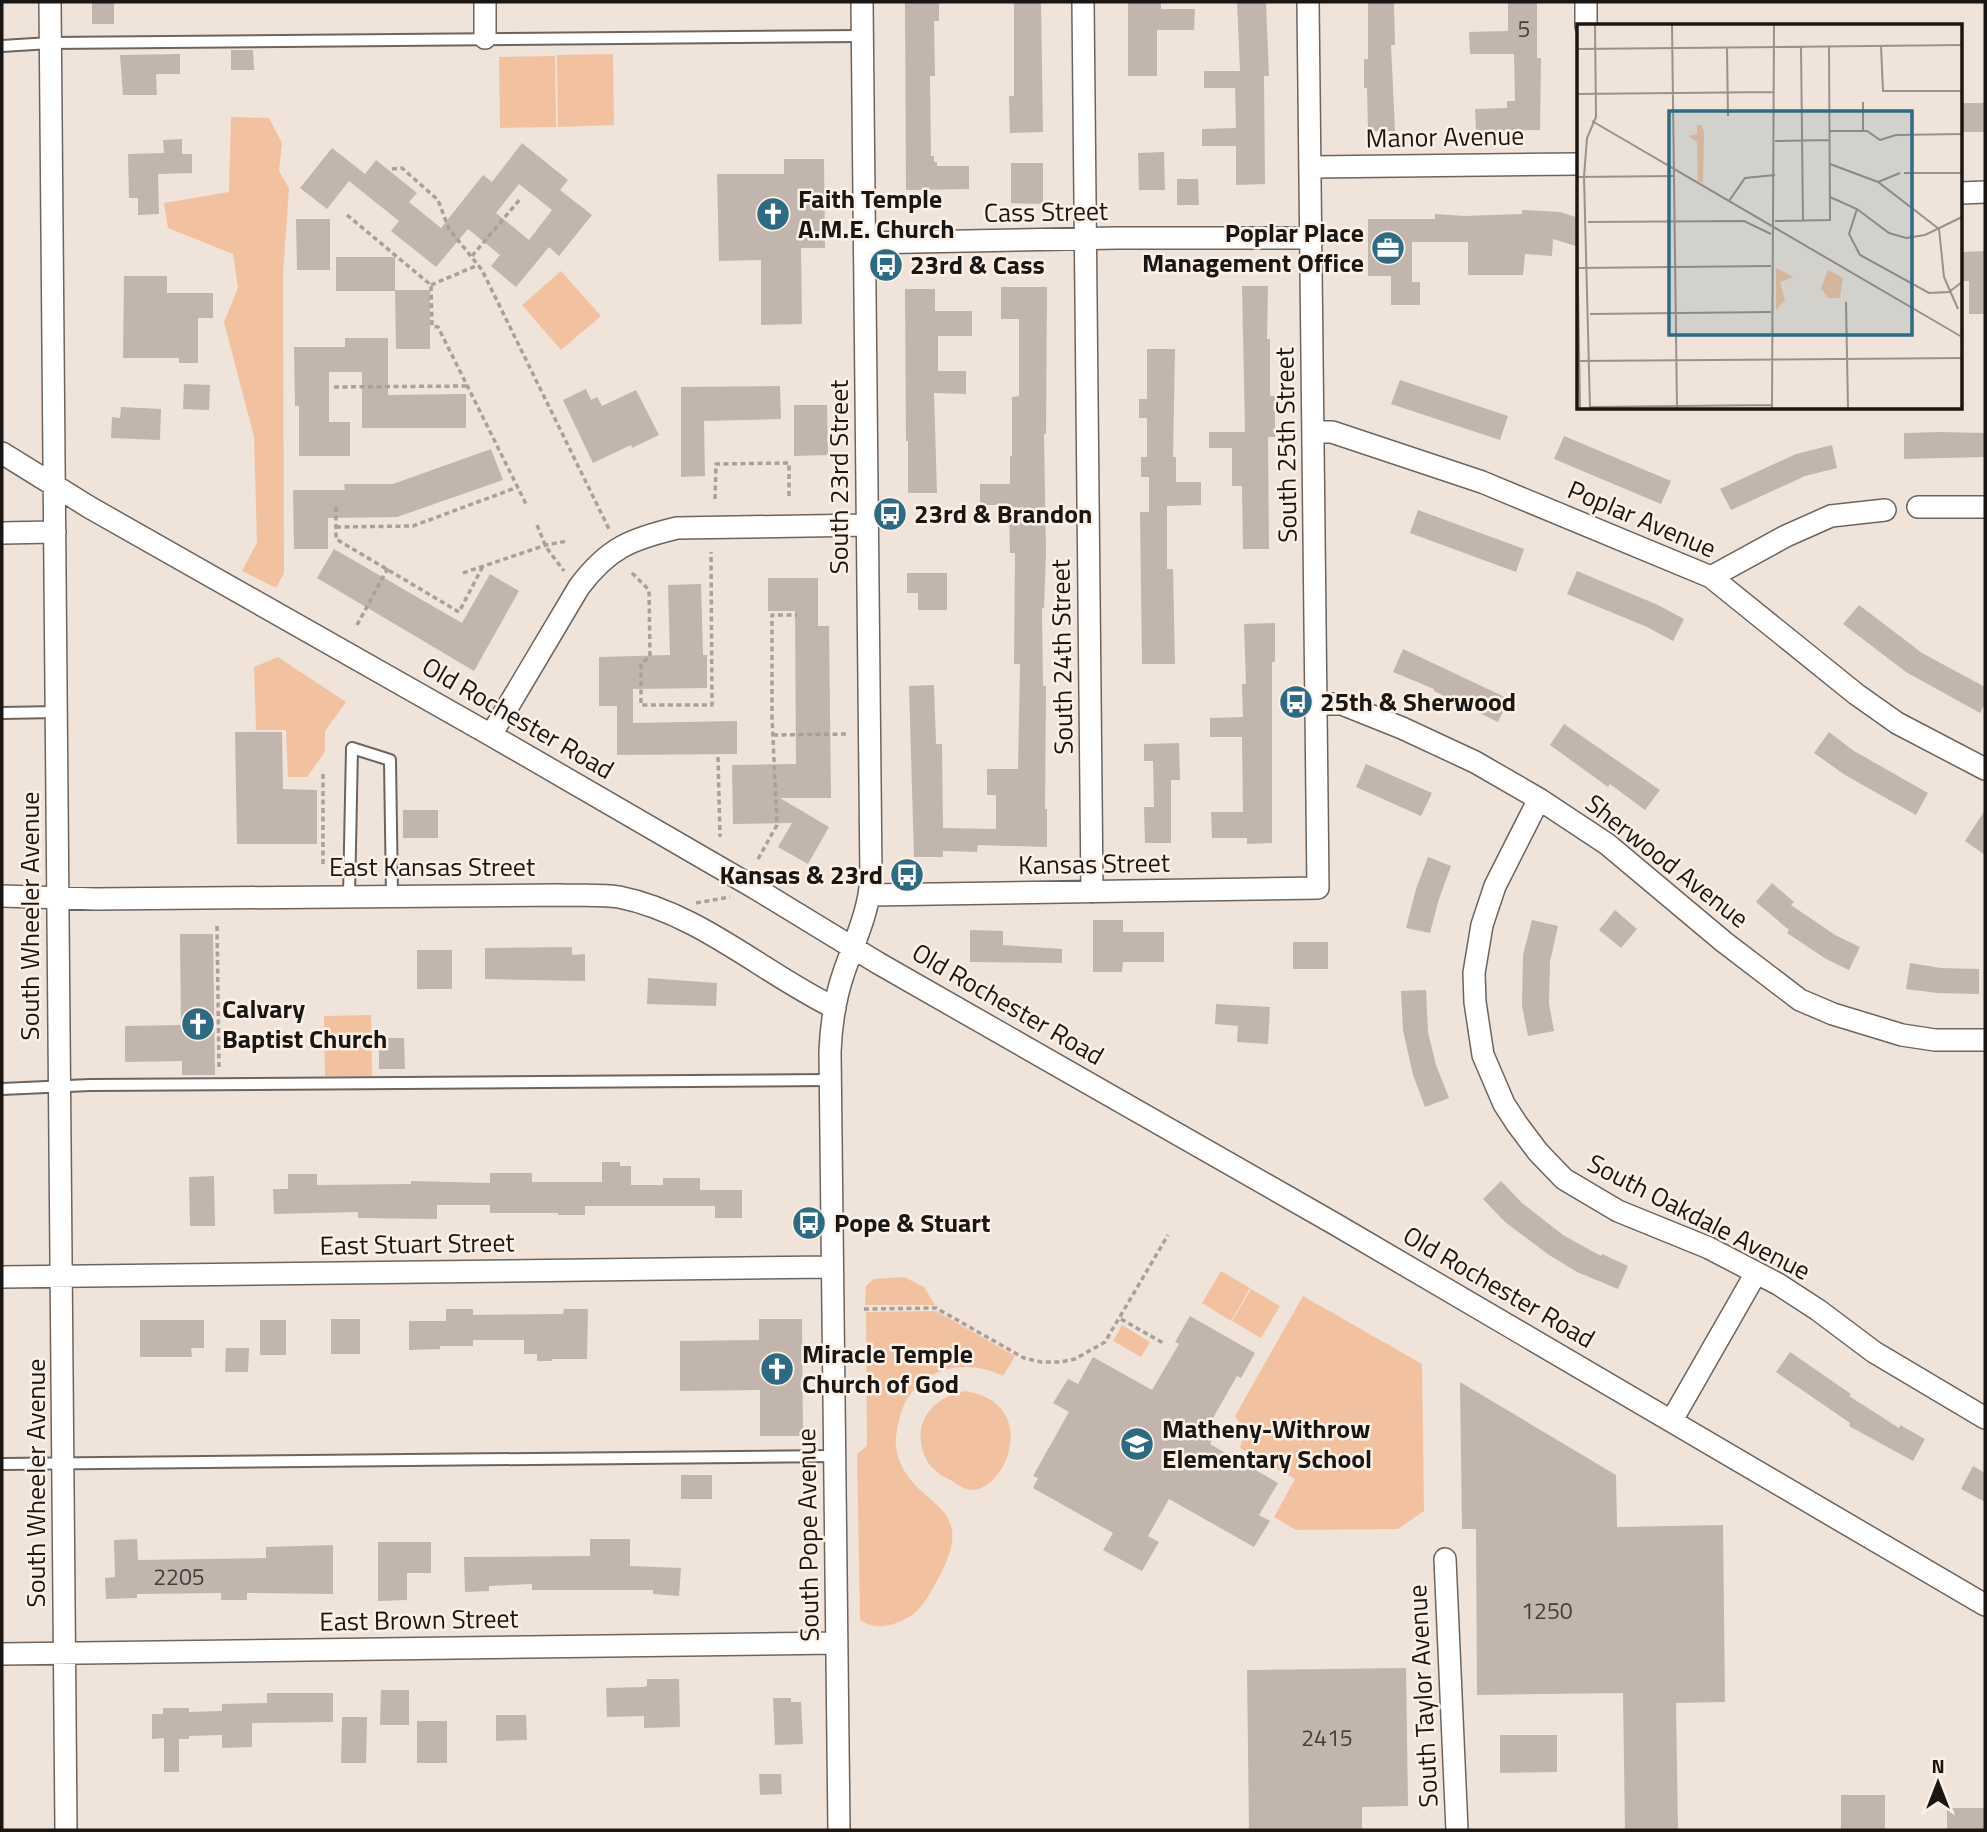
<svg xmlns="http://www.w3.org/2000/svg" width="1987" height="1832" font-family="'Titillium Web',sans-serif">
  <rect width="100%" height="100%" fill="#f0e3da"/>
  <path fill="#f2c2a0" d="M613,54L614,125L558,127L557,55Z
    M555,56L556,127L500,128L499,57Z
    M231,117L269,118L282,143L279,171L289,188L283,274L284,573L276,588L242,571L257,543L254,437L224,322L238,288L233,254L168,228L164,203L229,192Z
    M561,271L601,316L561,350L522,305Z
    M278,657L346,702L325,731V752L307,777H288L286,730H256L254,667Z
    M371,1015L372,1076H325L324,1016Z
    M1221,1271L1250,1288L1231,1321L1202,1303Z
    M904,1277L924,1287L935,1305H865L866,1286L874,1279Z
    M1251,1289L1280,1306L1261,1338L1232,1321Z
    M1303,1296L1422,1364L1424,1511L1398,1529L1296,1530L1274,1517L1295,1479L1240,1448C1244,1434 1244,1427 1235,1416Z
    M936,1311L1015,1356L1003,1376C961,1355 909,1371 899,1421C897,1429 895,1439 896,1447C906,1511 984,1496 938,1579C929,1595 922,1611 905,1619C890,1627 874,1630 860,1620L857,1454L867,1446L866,1312Z
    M1122,1325L1150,1342L1141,1357L1113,1341Z
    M965,1391C1042,1403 1006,1492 971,1490C964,1489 958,1485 952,1481C938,1474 928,1467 923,1452C913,1419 935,1397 965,1391Z"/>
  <path fill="#c2b5ad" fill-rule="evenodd" d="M92,2H114V24H92Z
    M905,2H939V21H934L935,76H930L931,156H934V162H937V166H969V189L906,190Z
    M1014,2H1041L1043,132L1010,133L1009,96H1014Z
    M1128,2H1161V9H1195L1194,30H1157V76H1128Z
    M1237,2H1266L1269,76H1264L1265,184L1236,185V146H1202V129L1236,128L1235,88H1204V71H1240Z
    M1368,2H1394L1395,45H1391L1395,131H1368L1367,88H1364V59H1368Z
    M1508,2H1537V58H1541L1540,130L1476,131L1475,109L1507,108V101H1515L1514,54H1470L1469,32L1508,31Z
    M231,50H253L254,70H231Z
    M180,54V74H156L157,95H123L120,55Z
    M1962,103H1985V132H1961Z
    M182,139V154H192V173L158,174L159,214L138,215V198H129L128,154L164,153L163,140Z
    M522,143L568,180L560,190L592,215L559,256L549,247L516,287L491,266L500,255L468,229L436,267L391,231L399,221L349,181L327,209L300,188L332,148L365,174L376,160L417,193L409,202L441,228L483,175L492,182ZM519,184L552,210L529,240L496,213Z
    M1164,152L1165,190H1139L1138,153Z
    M784,159H824L825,248H801L802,324L761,325V260L719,261L717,174H784Z
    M1011,163H1043V204L1011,203Z
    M1177,179H1198L1199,205H1177Z
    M1522,210L1560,212L1579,218V247L1553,239L1552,256L1525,254L1523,275H1468V242H1412V282H1420V305H1391V276H1368V219H1435V214L1465,216L1522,214Z
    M296,219H330V270H297Z
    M1985,251V314H1969V281H1961V252Z
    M336,257H395V291H336Z
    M124,276H167V293H213V318H198V363H179V358H123Z
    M1242,286H1268L1267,339H1270V396H1275V437H1268L1269,549H1243L1242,486H1232V448H1209V432H1245Z
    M1001,287H1047L1046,434H1044L1046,552L1044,608H1042L1043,686H1046L1045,809H1047V847L978,845L977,852L943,851V857H914L909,686L934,685L936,744H942L943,828L996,829V795H987V769H1018L1020,664H1014L1015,553H1010L1009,505H980V484H1010V456H1012V397L1019,396V319H1001Z
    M905,289H935V311H972V336H938V371H966V394L934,393L937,493H908V441H906Z
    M395,290H430V349H396Z
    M345,338H388V395L466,394V428H362V372H329V422H350V456H299V406H295L294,347H345Z
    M1147,349H1175L1173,457H1176V482H1201V505L1167,506V569H1173L1175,664H1142L1140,512H1149V477H1141V457H1147V418H1139V399H1147Z
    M1400,380L1508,416L1500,440L1391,404Z
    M184,384L210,385L209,410L183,409Z
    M780,386L781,419L704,421L705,476L681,477V387Z
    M586,389L591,400L597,397L602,406L636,390L659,435L632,448L631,445L593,463L563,400Z
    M794,405H827L828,455L794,456Z
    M121,407L161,409L160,440L111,438L112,417L120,418Z
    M1940,432L1985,433V457L1904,459V433Z
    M1564,436L1671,481L1661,504L1554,459Z
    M1832,445L1837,468L1805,476L1731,510L1720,489L1796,454Z
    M491,449L503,480L397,517L328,518V549H294L293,490H345L344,484H393Z
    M1418,510L1524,549L1516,572L1410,533Z
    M334,549L462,623L490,574L519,591L474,671L317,578Z
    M1577,571L1658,605L1684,619L1673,641L1647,627L1567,594Z
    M907,573H947V610H918V593H907Z
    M768,578H818V626H829L831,798H780L829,827L808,864L778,847L792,823L733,824L732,765L796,764L795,611H768Z
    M701,584L703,655H707V688L633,689V723L737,721V754L617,755V706H599V657L670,655L668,585Z
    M1859,605L1922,653L1985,687V703L1980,713L1906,672L1843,624Z
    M1275,623V662H1272V843L1247,844V838H1212L1211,812H1243L1242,737H1210V718L1243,717L1242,684H1246L1244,624Z
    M1403,649L1509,699L1498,722L1434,691V689L1393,672Z
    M1564,724L1660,790L1645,810L1610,784L1608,787L1550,745Z
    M235,732H282L283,789L317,790V844H237Z
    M1829,732L1854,751L1928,793L1916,815L1845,775L1814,753Z
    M1179,743L1180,780H1171V843H1145L1144,807H1154L1153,761H1144V744Z
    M1366,764L1432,793L1421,816L1356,787Z
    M403,810H438V838H403Z
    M1985,810V855L1965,841Z
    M1428,857L1451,866L1439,899L1430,933L1406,928L1416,889Z
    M1772,883L1794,902L1791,905L1835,935L1860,947L1849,970L1826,959L1787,933L1789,930L1756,902Z
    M1615,910L1637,929L1621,948L1599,930Z
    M1093,920H1123V932H1164V962H1123L1122,972H1093Z
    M1532,920L1558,926L1550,962L1549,1004L1554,1031L1528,1036L1522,1006L1523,955Z
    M970,930L1003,931V945L1062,949V963L970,962Z
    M180,934H213L215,1075H182V1061L125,1062V1026L181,1025Z
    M1293,942H1328V969H1293Z
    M572,947V955L585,954V981L485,979V948Z
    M417,950H452V989H417Z
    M1910,963L1941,968L1979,969V994L1937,993L1906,989Z
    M648,978L717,983L716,1006L647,1004Z
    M1426,990L1428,1032L1436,1065L1449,1098L1425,1107L1413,1075L1403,1030L1401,991Z
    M1216,1004L1270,1007L1268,1044L1237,1042L1238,1026L1215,1024Z
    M379,1038H404L405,1069H379Z
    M602,1162H620V1166H631V1185H663V1178H700V1190H742V1218H715V1206H585V1215H558V1213H490V1205H437V1219L358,1218V1212L274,1214L273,1189H288V1174H317V1185L411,1184V1181L490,1183V1173H532V1182H602Z
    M214,1176L215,1226H190L189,1177Z
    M1501,1181L1522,1203L1563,1235L1601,1256L1602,1254L1628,1266L1618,1289L1577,1272L1549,1255L1505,1222L1483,1199Z
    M446,1309H473V1315L563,1314L564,1309H588L587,1359H552V1361H537V1354H524V1340H473V1346H440V1349L409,1350V1321H446Z
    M1190,1316L1255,1353L1241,1378L1237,1376L1205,1432L1214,1436L1210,1444L1278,1483L1259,1515L1270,1521L1254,1547L1169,1499L1148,1536L1159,1542L1142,1571L1103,1550L1113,1533L1033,1488L1038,1478L1033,1476L1069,1412L1053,1403L1068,1379L1078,1384L1093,1357L1152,1390L1179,1344L1175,1342Z
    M331,1319H360V1354H331Z
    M759,1319H802L803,1436H760V1390L680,1391V1341L759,1340Z
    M140,1320H204V1348H191L192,1357H140Z
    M260,1320H286V1355H260Z
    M226,1348H249L248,1372H225Z
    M1790,1352L1851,1394L1849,1396L1899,1428L1900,1425L1925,1439L1913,1461L1849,1426L1850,1423L1776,1372Z
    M1460,1382L1616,1475L1617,1527L1723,1525L1725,1702L1676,1703L1678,1830H1625L1623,1693L1477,1695L1476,1529H1462Z
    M1973,1466L1985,1473V1502L1961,1489Z
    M681,1475H712V1499H681Z
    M137,1539L138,1560L266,1558V1547L333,1545V1594L247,1593V1600H221V1593L137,1594V1598L106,1599L105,1578L115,1577L114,1540Z
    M590,1539H630V1566L681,1568L679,1596L653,1594V1590H532V1584L489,1586V1591L465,1592L464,1557L590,1556Z
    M378,1542H431V1573H407V1600L378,1601Z
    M1406,1668L1408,1806L1362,1807V1830H1249L1247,1670Z
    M647,1679H679L680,1727L644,1728V1716L607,1717L606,1688L643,1687L647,1686Z
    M381,1690H409V1725H380Z
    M267,1693H333V1722L252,1723V1747L222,1748V1735L189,1736V1739H179V1772H164V1738L152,1739V1714H163V1708H189V1712L222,1711V1704L267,1703Z
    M773,1698H791V1702H801L803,1744L775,1745Z
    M496,1715H526L527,1740L496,1741Z
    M342,1717H367L366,1763H341Z
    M417,1721H447V1763H417Z
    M1500,1735H1557V1772L1500,1773Z
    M759,1774H781L782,1794L760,1795Z
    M1841,1795H1885V1830H1841Z
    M1947,1808H1985V1830H1947Z"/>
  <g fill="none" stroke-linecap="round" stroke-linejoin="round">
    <g stroke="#6f645c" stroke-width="14">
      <path id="service" d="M2,46L50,43L863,36
        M2,713L57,712
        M349,896L352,748L390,760L392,896
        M2,1089L90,1085L830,1080
        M2,1464L835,1456"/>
    </g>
    <g stroke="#6f645c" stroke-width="24">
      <path id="minor" d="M50,2L66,1830
        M485,2V38
        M1083,2L1092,892
        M1586,2V26
        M1312,167L1579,164
        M1961,193L1985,192
        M865,243L1116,238H1312
        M1314,432H1332L1482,482L1711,577L1856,694L1897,723L1985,769
        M2,453L89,507L491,735L755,888L878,963L1335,1224L1985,1605
        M1918,507H1985
        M2,533L55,532
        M1711,577L1786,536L1831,516L1885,510
        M1317,704H1342L1402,728L1475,762L1539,799L1607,844L1724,942L1800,1000L1833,1014L1902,1035L1935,1040H1985
        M491,735L579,587C608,548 631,539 677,528L867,525
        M1539,799L1495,886L1482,925L1474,973L1475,1002L1483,1055L1504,1104L1517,1124L1538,1152L1564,1179L1618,1211L1709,1248L1778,1284L1818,1310L1874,1352L1985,1418
        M870,895L1318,888L1308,2
        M2,896L96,899L559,895C578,896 600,894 619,897C699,913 763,973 835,1008
        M2,1277L832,1267
        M1672,1420L1756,1273
        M1445,1559L1457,1830
        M2,1654L837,1643
        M839,1830L830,1052C831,1025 835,998 844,972C855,940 869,912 871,878L862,2"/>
    </g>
    <path stroke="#aaa099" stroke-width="3.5" stroke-dasharray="5 3.5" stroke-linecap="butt" d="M392,169L402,168L438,200L449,229L482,270L609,529
      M347,215L431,285L432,326L438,327L527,506
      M472,256L521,198
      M431,285L478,265
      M334,387L467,386
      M715,499L716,464L789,463V499
      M336,507V539L459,612L483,566
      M537,525L546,547L564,571
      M336,527L413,526L518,487
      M463,573L546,545L567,541
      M632,573L649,590L650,656L641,664V705H712L711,552
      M357,625L388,568
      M773,735L848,734
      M718,757L720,837
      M323,774V867
      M758,859L777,825L772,717V615H797
      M696,903L730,897
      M217,926L219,1068
      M864,1309L936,1308L1024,1358L1041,1362H1060L1075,1359L1105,1342L1168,1235
      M1121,1319L1163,1343"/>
    <use href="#service" stroke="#fff" stroke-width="10"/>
    <use href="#minor" stroke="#fff" stroke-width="21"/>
  </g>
  <defs>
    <g id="church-disc" transform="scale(1.75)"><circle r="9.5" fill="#2e6b82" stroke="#fdf0e7"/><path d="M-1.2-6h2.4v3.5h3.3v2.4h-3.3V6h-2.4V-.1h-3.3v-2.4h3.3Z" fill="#fff"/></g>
    <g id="office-disc" transform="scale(1.75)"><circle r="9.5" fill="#2e6b82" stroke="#fdf0e7"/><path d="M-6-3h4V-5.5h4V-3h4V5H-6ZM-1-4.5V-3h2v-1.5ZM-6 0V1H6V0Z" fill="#fff"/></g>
    <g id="bus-disc" transform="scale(1.75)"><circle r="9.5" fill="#2e6b82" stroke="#fdf0e7"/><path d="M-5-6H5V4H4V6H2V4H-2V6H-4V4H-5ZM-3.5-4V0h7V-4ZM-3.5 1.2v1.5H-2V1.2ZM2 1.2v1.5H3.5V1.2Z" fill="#fff"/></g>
    <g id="school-disc" transform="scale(1.75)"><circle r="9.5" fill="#2e6b82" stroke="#fdf0e7"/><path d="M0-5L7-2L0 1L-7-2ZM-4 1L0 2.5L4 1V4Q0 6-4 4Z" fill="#fff"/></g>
  </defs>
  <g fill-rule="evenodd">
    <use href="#church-disc" x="773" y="214"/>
    <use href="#office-disc" x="1388" y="248"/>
    <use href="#bus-disc" x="886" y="265"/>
    <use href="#bus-disc" x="890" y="514"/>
    <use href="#bus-disc" x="1296" y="702"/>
    <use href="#bus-disc" x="907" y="875"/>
    <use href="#church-disc" x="198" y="1024"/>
    <use href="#bus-disc" x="809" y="1223"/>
    <use href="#church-disc" x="777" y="1369"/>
    <use href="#school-disc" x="1137" y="1444"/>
  </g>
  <g text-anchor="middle" stroke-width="5" stroke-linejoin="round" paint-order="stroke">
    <g font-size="23" fill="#443e3a">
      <text x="1524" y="37">5</text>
      <text x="179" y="1585">2205</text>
      <text x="1547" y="1619">1250</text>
      <text x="1327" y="1746">2415</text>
    </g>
    <g font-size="26" fill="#1a1613" stroke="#fdf0e7">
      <text transform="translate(1445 137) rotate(-1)" y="9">Manor Avenue</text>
      <text transform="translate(1046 212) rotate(-1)" y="9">Cass Street</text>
      <text transform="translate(1286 445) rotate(-91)" y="9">South 25th Street</text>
      <text transform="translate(839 477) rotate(-90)" y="9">South 23rd Street</text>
      <text transform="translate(1642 519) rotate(23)" y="9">Poplar Avenue</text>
      <text transform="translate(1062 657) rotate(-91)" y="9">South 24th Street</text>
      <text transform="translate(518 718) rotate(30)" y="9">Old Rochester Road</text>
      <text transform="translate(1667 861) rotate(38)" y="9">Sherwood Avenue</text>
      <text transform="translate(1094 864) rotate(-1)" y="9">Kansas Street</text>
      <text x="432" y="876">East Kansas Street</text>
      <text transform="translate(30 916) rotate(-90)" y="9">South Wheeler Avenue</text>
      <text transform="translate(1008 1004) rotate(30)" y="9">Old Rochester Road</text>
      <text transform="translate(1699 1217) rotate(27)" y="9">South Oakdale Avenue</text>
      <text transform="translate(417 1244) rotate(-1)" y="9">East Stuart Street</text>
      <text transform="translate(1499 1287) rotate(30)" y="9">Old Rochester Road</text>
      <text transform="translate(36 1483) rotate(-90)" y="9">South Wheeler Avenue</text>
      <text transform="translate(808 1535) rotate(-91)" y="9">South Pope Avenue</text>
      <text transform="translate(419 1620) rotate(-1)" y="9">East Brown Street</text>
      <text transform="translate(1423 1696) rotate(-93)" y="9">South Taylor Avenue</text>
    </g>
    <g font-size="26" font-weight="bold" fill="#1a1613" stroke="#fdf0e7" text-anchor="start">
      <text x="798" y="208">Faith Temple<tspan x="798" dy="30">A.M.E. Church</tspan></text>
      <text x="1364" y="242" text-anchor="end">Poplar Place<tspan x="1364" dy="30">Management Office</tspan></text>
      <text x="910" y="274">23rd &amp; Cass</text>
      <text x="914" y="523">23rd &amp; Brandon</text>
      <text x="1320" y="711">25th &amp; Sherwood</text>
      <text x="883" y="884" text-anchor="end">Kansas &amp; 23rd</text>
      <text x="222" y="1018">Calvary<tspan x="222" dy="30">Baptist Church</tspan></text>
      <text x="834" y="1232">Pope &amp; Stuart</text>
      <text x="802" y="1363">Miracle Temple<tspan x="802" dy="30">Church of God</tspan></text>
      <text x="1162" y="1438">Matheny-Withrow<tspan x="1162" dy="30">Elementary School</tspan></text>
    </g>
  </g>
  <g transform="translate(1577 24)">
    <rect width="385" height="385" fill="#f0e3da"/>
    <path d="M120,101H125L127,110L126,159L121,157L120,118L112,112L120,110ZM199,244L216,253L203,258L208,276L199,286ZM251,246L266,254L263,274H251L244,264Z" fill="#f2c2a0"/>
    <path fill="none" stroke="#9a918a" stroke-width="2" d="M95,1L100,384M304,22L306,67H385M224,23L226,196M150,24L151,92M0,25L385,21M0,70L197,68M286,78V107M15,97L385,313M252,107H290L303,116L319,111L385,110M198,117L253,116M253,140L301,158L362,205L367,253L381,285M327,149H385M0,153L98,152M301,158L323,149M253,173L280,185L312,209L329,214L348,211L385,193M152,177L168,154L198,151M280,185L272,210L283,231L352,269L372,268L385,258M198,197L253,196L252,22M11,198L167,197L194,210M0,202L3,384M0,244L194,242M269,278L271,384M13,290L194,288M0,337L385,334M13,383L195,381M13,384L7,153L10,114L19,93L18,1M195,384L197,1"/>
    <path fill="#2e6b82" fill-opacity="0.15" stroke="#2e6b82" stroke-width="3.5" d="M92,87H335V311H92Z"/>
    <rect width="385" height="385" fill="none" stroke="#1a1613" stroke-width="3.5"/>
  </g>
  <rect width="1987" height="1832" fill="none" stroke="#1a1613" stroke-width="7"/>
  <g transform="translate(1938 1783)" stroke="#fdf0e7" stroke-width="5" paint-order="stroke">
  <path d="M0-5L12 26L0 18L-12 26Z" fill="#1a1613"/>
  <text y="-10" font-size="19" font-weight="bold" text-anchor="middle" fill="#1a1613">N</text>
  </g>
</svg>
